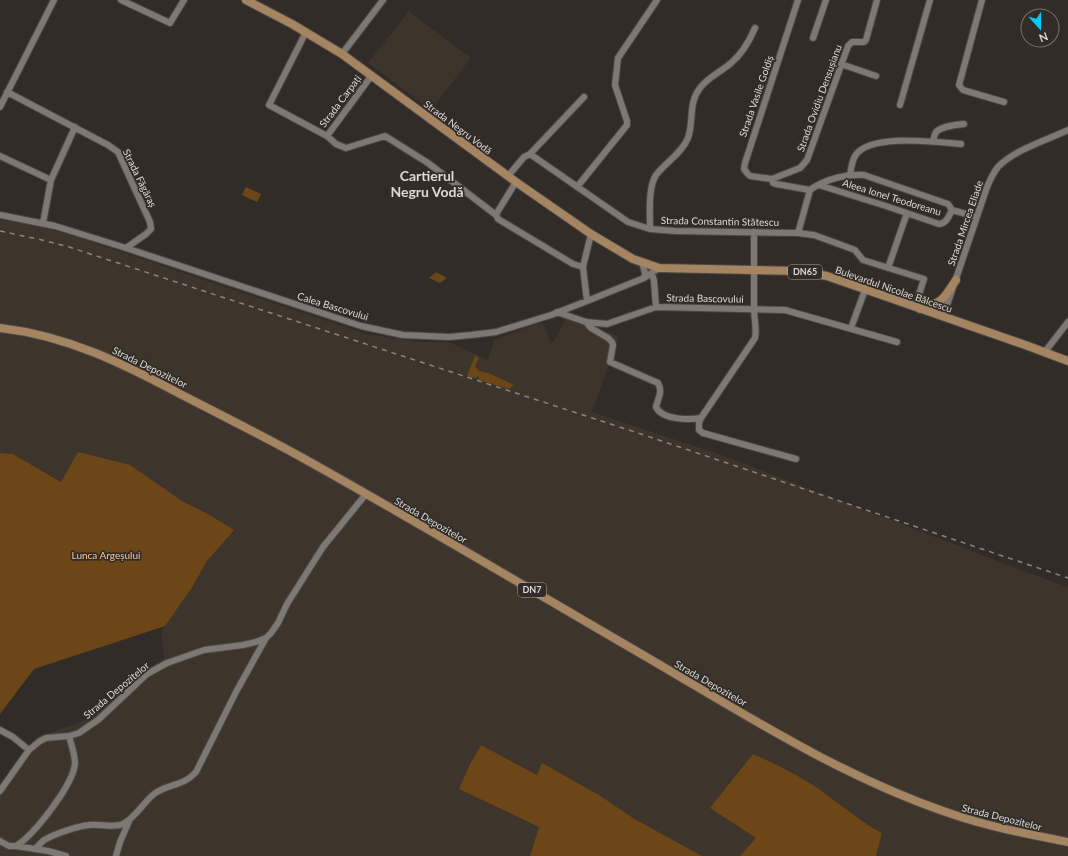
<svg xmlns="http://www.w3.org/2000/svg" width="1068" height="856" font-family="Lato,sans-serif">
  <rect width="100%" height="100%" fill="#312c28"/>
  <path fill="#3d342c" d="M409,11L471,58L431,110L368,63Z
    M0,220L29,224L67,234L366,334L420,342H449L488,360L494,340L537,324L540,323L544,325L551,344L555,340L566,318L619,336L592,412L719,454L1029,573L1068,587V856H876L882,833L856,817L819,789L784,768L753,754L757,838L740,856H702L633,818L599,795L543,764L537,775L481,745L470,764L459,789L539,827L530,856H0V784L36,737L79,723L133,680L164,658L161,631L193,586L207,561L218,546L208,514L182,501L165,490L62,482L13,454L0,453Z"/>
  <path fill="#6d4617" d="M246,187L261,194L257,202L242,195Z
    M436,272L447,278L440,283L429,278Z
    M475,356L479,358L475,366L479,371L491,374L514,385L509,389L479,380V376L475,378L467,376Z
    M78,452L130,465L182,501L208,514L234,530L207,561L193,586L165,626L34,669L0,714V453L13,454L61,482Z
    M481,745L537,775L542,763L599,795L633,818L702,856H530L539,827L459,789L470,764Z
    M753,754C776,764 798,775 819,789C840,804 858,820 882,833L876,856H740L756,838L710,808Z"/>
  <g fill="none" stroke-linecap="round" stroke-linejoin="round">
    <g stroke="#4b4844" stroke-width="8">
      <path id="minor" d="M121,0L170,23L184,0
        M798,0L745,163L744,169L747,173L750,176L772,179L800,168L807,160L848,46L852,42H864L866,40L877,0
        M982,0L959,85L963,90L1004,102
        M306,32L269,105L327,136L372,75
        M813,38L826,0
        M342,54L383,0
        M841,64L876,76
        M7,92L108,145L118,152L150,222L151,229L146,234L126,248
        M900,105L930,0
        M0,107L54,0
        M327,136L336,144L346,148L385,136L428,163L496,215
        M933,142C934,139 934,135 936,132C942,126 956,125 964,124
        M530,154L584,97
        M0,156L51,180L43,223
        M850,175C851,169 852,161 855,156C869,133 937,142 961,144
        M508,176L524,157L530,154L628,222L650,229L675,231L798,233L814,235L855,250L863,260L924,279L915,307
        M772,179L773,183L776,184L810,190
        M51,180L75,127
        M516,182L498,211L496,215L498,219L573,264L583,267
        M819,185L886,206L939,224C947,223 949,216 952,210
        M577,187L627,125V121L615,85L618,58L657,0
        M0,215L55,226L126,248L361,326L403,335L449,337L471,335L496,332L551,315L587,301L644,278L659,268
        M650,229C650,214 648,187 656,175C666,162 682,153 688,138C694,121 688,103 700,88C708,77 721,72 731,63C742,54 749,42 755,28
        M754,232V308C754,319 757,328 755,338L701,418L699,423V430L703,433L796,459
        M798,233L810,190C825,179 846,174 864,175L948,204L952,210L977,217
        M642,262L645,273L644,278
        M888,268L907,213
        M652,273L654,281L656,307
        M587,301L583,267L591,234
        M557,312L586,322L607,324L656,307L785,310L897,342
        M943,317L987,187C990,180 993,173 998,167C1014,150 1047,140 1068,130
        M586,322L591,328L608,338L612,342L613,345L610,362L658,383C663,392 658,398 656,407C662,420 689,420 701,418
        M851,328L865,290
        M1044,353L1068,322
        M0,730L13,737L29,750
        M0,791L29,750L40,741L46,738L69,736L79,733L89,726L98,720L147,674L167,663L204,650L243,645L256,642L266,638L271,633L278,623L287,604L323,547L366,494
        M0,841L9,846H16L48,851L66,856
        M16,846C34,835 74,784 75,763C75,755 71,744 69,736
        M35,849C39,845 42,841 46,839C57,833 78,826 90,825C100,824 114,828 123,824C136,817 143,803 154,794C168,783 183,787 196,772L236,692L266,638
        M116,856L120,842L130,819"/>
    </g>
    <g stroke="#4b4844" stroke-width="10">
      <path id="major" d="M246,0L292,24L342,54L516,182L591,234L633,259L659,268L798,271L827,276L1028,346L1068,361
        M920,309C943,302 943,300 956,280
        M0,328C69,336 124,364 184,396C223,416 263,436 301,457C416,521 529,589 643,655C741,712 838,775 946,812C985,826 1027,834 1068,842"/>
    </g>
    <use href="#minor" stroke="#7d7873" stroke-width="6"/>
    <use href="#major" stroke="#a58462" stroke-width="8"/>
    <path stroke="#898581" stroke-width="1.5" stroke-dasharray="5 5" stroke-linecap="butt" d="M0,231L42,240L69,247L635,432L1068,578"/>
  </g>
  <g text-anchor="middle" stroke-width="3.5" stroke-linejoin="round" paint-order="stroke">
    <g fill="#312c28" stroke="#a9a6a2" stroke-width="1">
      <rect x="788" y="265" width="34" height="14" rx="3"/>
      <rect x="518" y="583" width="28" height="14" rx="3"/>
    </g>
    <g font-size="9" font-weight="bold" fill="#dddad7">
      <text x="805" y="275">DN65</text>
      <text x="532" y="593">DN7</text>
    </g>
    <g font-size="10" fill="#dddad7" stroke="#312c28">
      <text transform="translate(756 96) rotate(-71)" y="4">Strada Vasile Goldiș</text>
      <text transform="translate(819 98) rotate(-70)" y="4">Strada Ovidiu Densușianu</text>
      <text transform="translate(340 101) rotate(-53)" y="4">Strada Carpați</text>
      <text transform="translate(458 127) rotate(37)" y="4">Strada Negru Vodă</text>
      <text transform="translate(140 178) rotate(64)" y="4">Strada Făgăraș</text>
      <text transform="translate(892 197) rotate(17)" y="4">Aleea Ionel Teodoreanu</text>
      <text transform="translate(720 221) rotate(1)" y="4">Strada Constantin Stătescu</text>
      <text transform="translate(965 223) rotate(-71)" y="4">Strada Mircea Eliade</text>
      <text transform="translate(894 289) rotate(19)" y="4">Bulevardul Nicolae Bălcescu</text>
      <text transform="translate(705 298) rotate(1)" y="4">Strada Bascovului</text>
      <text transform="translate(333 306) rotate(17)" y="4">Calea Bascovului</text>
      <text transform="translate(150 367) rotate(26)" y="4">Strada Depozitelor</text>
      <text transform="translate(431 520) rotate(30)" y="4">Strada Depozitelor</text>
      <text transform="translate(711 683) rotate(30)" y="4">Strada Depozitelor</text>
      <text transform="translate(116 690) rotate(-40)" y="4">Strada Depozitelor</text>
      <text transform="translate(1002 817) rotate(14)" y="4">Strada Depozitelor</text>
    </g>
    <g font-size="10" fill="#fbc893" stroke="#312c28">
      <text x="106" y="559">Lunca Argeșului</text>
    </g>
    <g font-size="14" font-weight="bold" fill="#dddad7" stroke="#312c28">
      <text x="427" y="181">Cartierul<tspan x="427" dy="16">Negru Vodă</tspan></text>
    </g>
  </g>
  <g transform="translate(1040 28) rotate(159)"><circle r="19" fill="#312c28" stroke="#76726e"/>
  <path d="M0-3L7 15L0 10L-7 15Z" fill="#02cbf9"/>
  <text y="-6" font-size="11" font-weight="bold" text-anchor="middle" fill="#dddad7">N</text>
  </g>
</svg>
